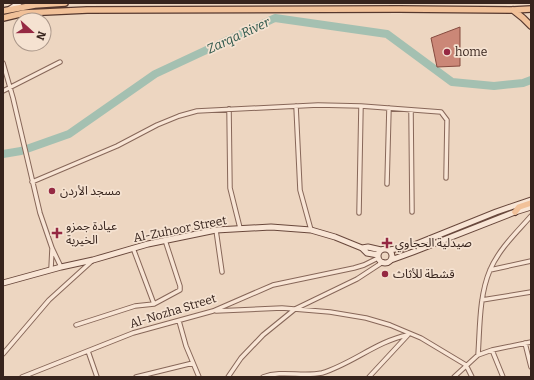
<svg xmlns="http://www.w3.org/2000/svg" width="534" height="380" font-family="Bitter,'Noto Sans Arabic',serif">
  <rect width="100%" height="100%" fill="#edd6c1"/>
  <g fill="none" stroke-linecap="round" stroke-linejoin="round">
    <path stroke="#a4c0b1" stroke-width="8" d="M3,154L21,151L69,134L155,74L275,18L387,34L452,82L494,86L523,83L531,80"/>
  </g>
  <path fill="#cb8777" stroke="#864b3f" d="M460,27V66L437,67L431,38Z"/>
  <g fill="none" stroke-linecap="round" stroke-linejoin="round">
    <g stroke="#876759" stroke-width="5.5">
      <path id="street" d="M3,63L13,98L40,213L52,248L61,267
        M3,91L60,62
        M296,106L300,190L311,230
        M229,109L230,188L240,228
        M411,110L412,212
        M32,182L117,146L157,125L179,116L197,111L318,105L361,106L441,112L447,120L446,178
        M387,184L389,108
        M359,213L361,106
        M216,230L222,272
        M133,248L154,304
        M51,269L52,249
        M490,270L531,261
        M482,300L531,292
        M216,311L282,308L330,312L366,318L390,325L421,338L466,365L472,377
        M179,321L186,346L199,377
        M76,325L135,306L154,304L180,290V286L165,240
        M525,343L531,367
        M492,350L503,377
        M88,351L97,377
        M3,354L49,300L92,261
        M478,355C480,327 479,296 490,270C499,249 516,233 531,216
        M22,377L133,333L213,311L273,285L354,268L364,265L378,258
        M136,377L193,363
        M228,377L241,358L263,335L295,309L357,279L383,262
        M263,377C282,370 302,377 322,373C352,364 377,341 408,335
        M369,377L408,335
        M454,377L478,355L492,350L531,342"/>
    </g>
    <g stroke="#69483c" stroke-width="7">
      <path id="secondary" d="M10,9L19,3
        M362,248L368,247L381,250
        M378 256a7 7 0 1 1 14 0a7 7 0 1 1-14 0Z
        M389,250L409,247L496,212L531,200
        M391,260L413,252L515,212L531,207
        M3,283L61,267L93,260L148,244L216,230L271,227L311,230L335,237L362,248L367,253L378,255"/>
    </g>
    <g stroke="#55372d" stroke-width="8">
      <path id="primary" d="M513,10L523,18L531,26
        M3,11L35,5L65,3
        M3,18L24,13L87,10L399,9L513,10L531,9
        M515,212L519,207L531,203"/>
    </g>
    <use href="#street" stroke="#f8e5d5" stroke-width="3.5"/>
    <use href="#secondary" stroke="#f8e5d5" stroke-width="5"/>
    <use href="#primary" stroke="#f1c199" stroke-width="5.5"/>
  </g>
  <g fill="#952943" stroke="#f5e2d1" stroke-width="1.5">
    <circle cx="447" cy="52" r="4"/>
    <circle cx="52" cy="191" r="4"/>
    <path d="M55 227h4v4h4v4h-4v4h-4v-4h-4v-4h4z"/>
    <path d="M385 237h4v4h4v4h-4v4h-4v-4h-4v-4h4z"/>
    <circle cx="385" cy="274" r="4"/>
  </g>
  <g text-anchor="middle" stroke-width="3.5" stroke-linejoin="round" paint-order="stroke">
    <g font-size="12" fill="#37241d" stroke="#f5e2d1" text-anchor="start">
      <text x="455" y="56">home</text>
      <text x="60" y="195">مسجد الأردن</text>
      <text x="66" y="230">عيادة جمزو<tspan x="66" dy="14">الخيرية</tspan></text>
      <text x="395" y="247">صيدلية الحجاوي</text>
      <text x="393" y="278">قشطة للأثاث</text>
    </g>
    <g font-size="12" fill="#37241d" stroke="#f5e2d1">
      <text transform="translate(180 229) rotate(-11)" y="4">Al-Zuhoor Street</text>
      <text transform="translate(173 311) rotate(-17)" y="4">Al-Nozha Street</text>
    </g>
    <g font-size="13" font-style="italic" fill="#2c564a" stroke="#f5e2d1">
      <text transform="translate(238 35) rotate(-25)" y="5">Zarqa River</text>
    </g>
  </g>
  <rect width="534" height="380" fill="none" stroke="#37241d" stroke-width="8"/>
  <g transform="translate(32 32) rotate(111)"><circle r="19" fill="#f5e2d1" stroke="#a99689"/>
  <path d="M0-3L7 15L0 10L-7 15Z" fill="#952943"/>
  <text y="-6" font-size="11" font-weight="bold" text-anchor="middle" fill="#37241d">N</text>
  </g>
</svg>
